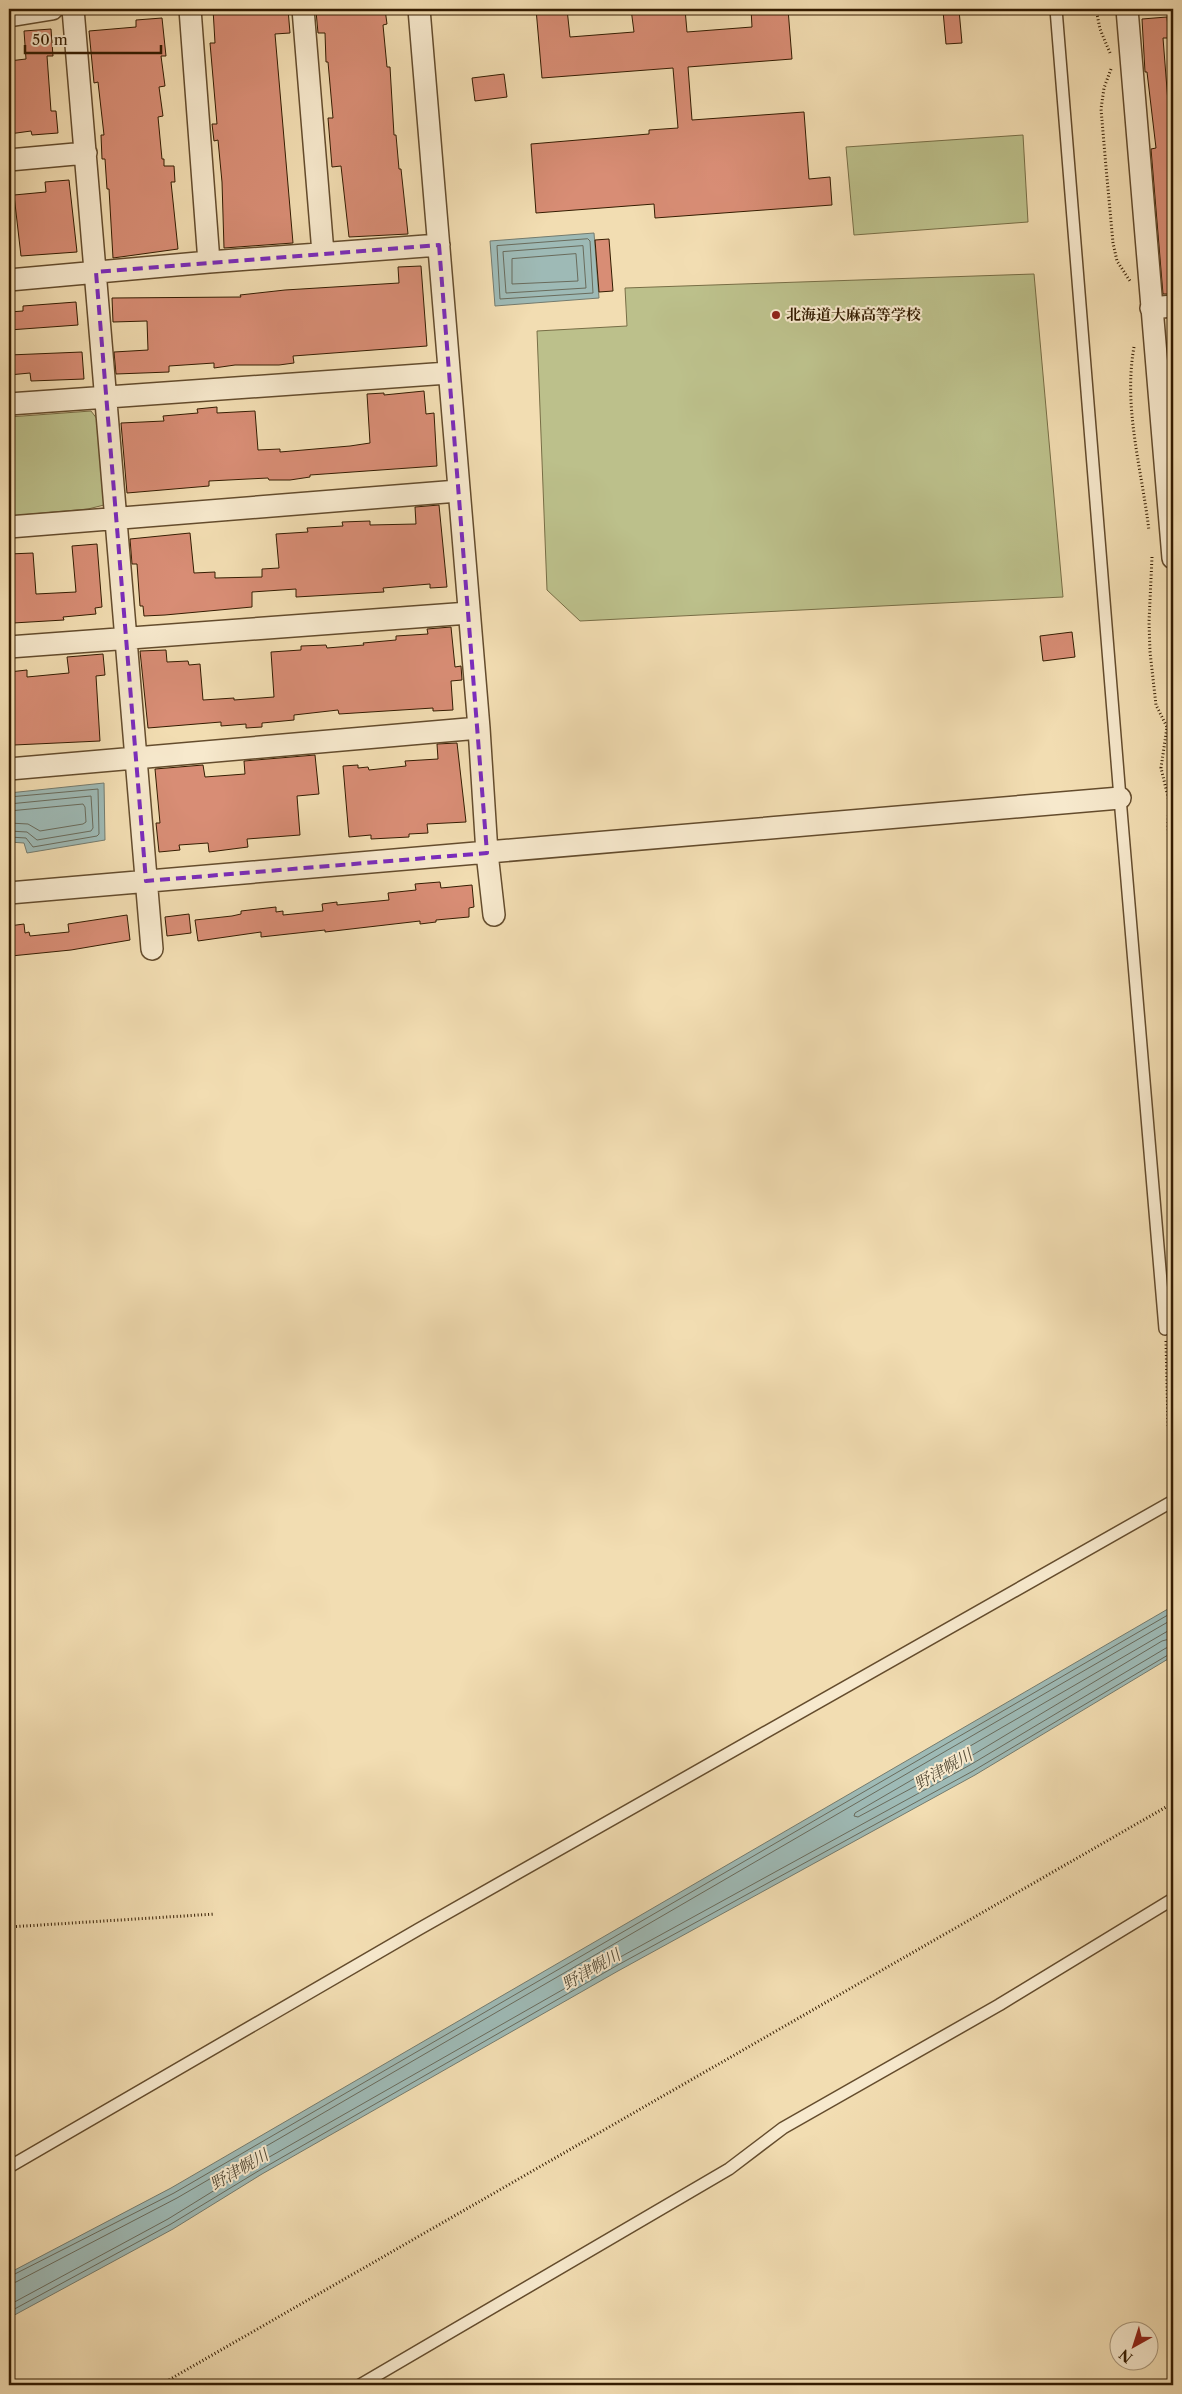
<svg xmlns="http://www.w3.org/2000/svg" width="1182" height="2394" font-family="'Libre Caslon Text','Noto Serif JP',serif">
  <rect width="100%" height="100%" fill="#f2ddb2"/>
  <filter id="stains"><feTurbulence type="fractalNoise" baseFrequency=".004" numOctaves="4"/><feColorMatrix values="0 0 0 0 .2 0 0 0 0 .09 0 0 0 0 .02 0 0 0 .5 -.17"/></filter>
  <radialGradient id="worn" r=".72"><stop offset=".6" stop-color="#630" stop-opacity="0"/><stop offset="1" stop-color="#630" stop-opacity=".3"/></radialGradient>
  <path fill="#bcc08b" stroke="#786e46" d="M1023,135L1028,222L854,235L846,147Z
    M1034,274L1063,597L580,621L547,590L537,331L627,326L625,288Z
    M91,411L101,424L104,505L88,509L9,516V417Z"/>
  <path fill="#9ebab6" stroke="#747b6e" d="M594,233L599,298L495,306L490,241Z
    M104,783L105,840L27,853L24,843L9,842V793Z
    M1173,1606V1656L975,1775L618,1971L262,2174L173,2229L9,2318V2273L171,2188Z"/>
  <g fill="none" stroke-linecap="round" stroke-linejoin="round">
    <path stroke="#696b5c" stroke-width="1" d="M588,239L590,241L593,293L500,299L497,246Z
      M583,246L586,288L506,293L503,252Z
      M576,254L578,281L512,284V259Z
      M9,797L98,789L99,834L97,836L33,847L26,838L9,837
      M9,804L91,796L93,828L91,831L37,840L27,832L9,831
      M9,811L83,804L85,807L86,822L83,824L40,831L28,824L9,823
      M1173,1628L855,1813L854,1816L858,1817L966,1759L1162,1641L1173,1638
      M9,2277L174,2193L1173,1612
      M9,2284L16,2282L177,2198L1173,1619
      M9,2305L168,2219L257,2164L613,1961L970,1765L1166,1648L1173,1646
      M9,2312L171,2224L260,2170L616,1966L973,1771L1173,1652"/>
  </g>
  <path fill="#d88d75" stroke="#341c01" d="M213,9H235V12L288,9L290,33L275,34L293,243L224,248L222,182L218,140L214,141L212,124H217L210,43H215Z
    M323,9H385L387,24L383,25L387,67H390L394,135H396L399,169H401L408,234L349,237L341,166L332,167L328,118H333L328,62H326L325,33H318L316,11H323Z
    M536,9H567L570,37L634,32L631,9H685L687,32L752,27L751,9H788L792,59L688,67L692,120L804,112L809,179L830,177L832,205L655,218L654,204L536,213L531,144L649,134V130L678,128L673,68L542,78Z
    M959,10L962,43L946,44L943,11Z
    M1167,17L1169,38H1163L1169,115H1173V294H1163L1151,149L1156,148L1147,72H1145L1142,19Z
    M162,18L166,56H161L165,86L159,87L163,116L158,117L162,159H164V166H174L175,182H171L178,249L113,258L109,189H107L105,159H102L101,135H104L98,82L94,83L89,31L136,27V20Z
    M51,29L53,56H47L51,111H56L58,133L32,135L31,131L9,134V61L26,59L24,31Z
    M504,74L507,97L475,101L472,78Z
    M69,180L77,252L21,256L14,195L46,192L45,182Z
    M609,239L613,291L599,292L595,240Z
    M421,266L427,346L293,356L294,363L279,365H235L214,368V363L169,366V372L116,374L114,352L148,350L147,321L113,322L112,298L241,297L240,295L285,290L399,283L398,267Z
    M76,302L78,325L9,330V312L23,311V306Z
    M82,352L84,379L31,381L30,373L9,375V355Z
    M424,391L426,414L434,413L437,466L310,475V477L290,480H269L268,478L209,481V486L127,493L121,423L164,421L163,416L198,413L197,409L217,407V413L255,411L258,450L280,449V452L350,446L370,443L367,394L384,393V395Z
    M439,505L447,587L430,588V584L383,588L384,592L296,597V589L252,592V607L165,615L144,616L143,606H140L137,564H132L130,539L190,533L194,573L215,572V578L262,577V569L279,568L276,534L308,532L307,528L343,526L342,522L370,521V525L416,524L415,507Z
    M97,544L102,607L95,608L96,614L63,617L64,620L13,623L9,554L33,553L36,594L76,592L72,546Z
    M451,627L455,667L461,666L462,680L451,681L453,710L433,711V708L339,714L338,710L294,715V720L262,723V727L246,728V724L221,726V722L148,728L140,651L166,650L167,662L188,661L189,665L200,664L203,700L234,698V700L274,697L271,652L301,650V646L326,645L327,648L364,645L363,643L396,640V636L428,634L427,629Z
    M1072,632L1075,657L1043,661L1040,636Z
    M103,654L105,675L96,676L100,741L14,745L9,672L27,670V677L69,673L67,657Z
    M457,743L466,822L427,824L428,833L409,834V837L371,839V835L349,837L343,766L358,765V768L368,767L369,770L406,766L405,761L438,759L437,744Z
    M315,755L319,794L297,796L300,835L247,839L248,847L209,852L208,843L179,845L180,850L159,852L156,823H160L155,769L203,765L205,777L245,774L244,761Z
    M440,882L441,888L472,885L474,907L469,908V917L436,920V922L420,924V921L325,932V930L261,937V932L198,941L195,920L232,916L241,914V911L276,907V912L283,911V915L323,911L322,904L337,902V905L389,900L388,893L416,890L415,884Z
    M189,914L191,933L167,936L165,917Z
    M127,915L130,940L71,950L11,956V952L9,953V926L24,924L25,933L29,932L30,936L69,932L68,924Z"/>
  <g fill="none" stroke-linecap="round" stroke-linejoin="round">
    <g stroke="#644c2d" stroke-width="14">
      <path id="service" d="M1056,9L1120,798L1165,1329
        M9,2167L419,1929L1173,1501
        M360,2385L729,2169L783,2128L999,2005L1173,1899"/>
    </g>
    <g stroke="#644c2d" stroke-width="24">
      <path id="minor" d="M73,9L152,949
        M190,9L209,262
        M303,9L323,253
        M419,9L479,728L487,853L494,915
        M1127,9L1173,558
        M9,16L52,9
        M9,160L86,153
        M9,280L209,262L439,245
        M1151,308L1173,306
        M9,404L448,373
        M9,527L458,491
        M9,647L469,613
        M9,769L479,728
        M9,893L1120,798"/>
    </g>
    <path stroke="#341c01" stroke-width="3" stroke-dasharray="1 2.5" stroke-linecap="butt" d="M1096,9L1100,29L1110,53
      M1111,69L1104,88L1101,109L1106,167L1113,243L1117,261L1130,281
      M1134,347C1123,408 1142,470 1149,531
      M1152,557L1149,622L1150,652L1156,705L1167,727L1161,768L1169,801L1168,825L1173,914
      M1166,1341L1168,1425L1173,1434
      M9,1927L215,1914
      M160,2385L1173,1803"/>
    <use href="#service" stroke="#f7e9cd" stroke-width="11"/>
    <use href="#minor" stroke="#f7e9cd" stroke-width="21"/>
  </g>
  <path fill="none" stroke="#7b2cbf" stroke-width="4" stroke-dasharray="10 6" stroke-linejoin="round" d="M439,245L487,853L146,881L96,272Z"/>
  <circle fill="#8f2418" stroke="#f7e9cd" stroke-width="2" cx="776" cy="315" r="5"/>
  <g text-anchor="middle" stroke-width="4" stroke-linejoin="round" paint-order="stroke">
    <g font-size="15" font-weight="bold" fill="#341c01" stroke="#f7e9cd" text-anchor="start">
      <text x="786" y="320">北海道大麻高等学校</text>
    </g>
    <g font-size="16" font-style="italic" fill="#544b37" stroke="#f7e9cd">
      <text transform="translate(943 1769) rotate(-30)" y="6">野津幌川</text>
      <text transform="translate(591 1969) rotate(-30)" y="6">野津幌川</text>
      <text transform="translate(239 2169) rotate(-30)" y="6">野津幌川</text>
    </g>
  </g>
  <rect width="1182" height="2394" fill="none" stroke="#f2ddb2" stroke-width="30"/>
  <rect x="10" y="10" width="1162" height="2374" fill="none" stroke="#341c01" stroke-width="2.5"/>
  <rect x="15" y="15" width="1152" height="2364" fill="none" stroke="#341c01"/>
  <g transform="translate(1134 2346) rotate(219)"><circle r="24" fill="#f7e9cd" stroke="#a9977b"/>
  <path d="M0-4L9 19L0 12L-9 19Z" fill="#8f2418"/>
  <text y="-8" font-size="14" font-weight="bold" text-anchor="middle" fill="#341c01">N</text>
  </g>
  <path d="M25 45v8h136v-8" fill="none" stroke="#341c01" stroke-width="2.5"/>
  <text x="32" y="45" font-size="15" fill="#341c01" stroke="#f7e9cd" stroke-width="4" paint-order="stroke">50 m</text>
  <rect width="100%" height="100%" filter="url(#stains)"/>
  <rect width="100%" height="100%" fill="url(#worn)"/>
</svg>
